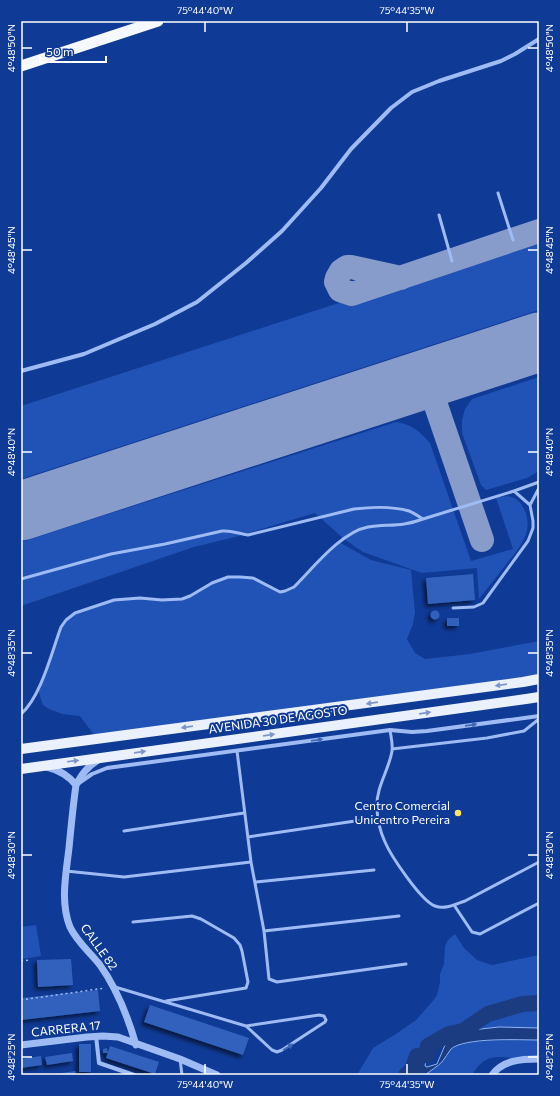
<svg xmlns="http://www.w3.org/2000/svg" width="560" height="1096" font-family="Commissioner,sans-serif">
  <defs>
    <filter id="shadow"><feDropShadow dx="-3" dy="3" stdDeviation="2" flood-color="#0009"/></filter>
  </defs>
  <rect width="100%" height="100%" fill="#0f3a96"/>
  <path fill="#2153b6" d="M539,238V310L21,479V406Z
    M539,377V471L527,478L486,490L481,485L462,433V420L465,409L472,399Z
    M396,422C413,425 419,431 430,443L471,561L513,549L496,498C505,495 515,495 521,504C538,529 519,548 504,567C496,578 487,588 479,599L477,568L422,573L363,552L344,539L315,513L235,537L194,547L21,606V542Z
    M339,542L371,560L411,570L415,613L413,624L407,639L415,653L425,659L470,654L539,641V679L97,739L80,716L62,714L49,709L43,705L38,690L61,627L70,616L114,600L127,598L182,599L212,583L228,577L253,578L280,592L291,590Z
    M36,925L41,956L22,959L21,927Z
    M455,934L464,948L477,960L492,965L539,955V1028L499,1027L463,1031L428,1046L417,1056L410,1075H357L373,1048L396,1034L416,1020L432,1002L437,995L440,982V974L444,964L445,946L448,940Z
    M509,1040H539V1059C534,1059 528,1060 523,1059C500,1057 485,1052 472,1075H425C430,1071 435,1068 441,1064C445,1060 447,1052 452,1049C465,1040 493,1041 509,1040Z"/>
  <path fill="#1c3c82" stroke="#8fb4f8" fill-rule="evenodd" d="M499,1027L539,1028V1040C520,1040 465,1037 451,1049C448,1053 445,1058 442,1062C438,1066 430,1071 425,1075H410L417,1056L428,1046L449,1034L463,1031ZM441,1044L445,1045L437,1064L427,1067L425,1066L427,1055Z"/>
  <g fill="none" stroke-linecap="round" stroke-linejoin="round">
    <path stroke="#1c3c82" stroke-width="16" d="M406,1075L412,1070L417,1056L427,1055L428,1046L449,1034L463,1031L488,1014L522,1004L539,1003"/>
    <path stroke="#879cca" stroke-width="24" d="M401,278L351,267H347L341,271L337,278L336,282L340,290L352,294L539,231
      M427,379L482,540"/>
    <path stroke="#879cca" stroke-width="59" d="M21,511L539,342"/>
  </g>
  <path fill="#3361bd" filter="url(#shadow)" d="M473,574L475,600L428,604L426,578Z
    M430.5 615a4.5 4.5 0 1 1 9 0a4.5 4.5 0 1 1-9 0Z
    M447,618H459V626H447Z
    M71,959L73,985L38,987L37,960Z
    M98,990L100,1011L21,1020V998Z
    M150,1005L249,1038L243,1055L144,1022Z
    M79,1044H91V1072H79Z
    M110,1046L159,1062L155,1074L106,1058Z
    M107,1048L108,1053H103V1049Z
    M72,1053L73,1061L47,1065L45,1057Z
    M41,1056L42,1065L21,1068V1059Z
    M75,1071L76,1075H55V1074Z"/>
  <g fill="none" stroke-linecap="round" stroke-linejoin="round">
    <path stroke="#9ebbf4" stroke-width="1.5" stroke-dasharray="2 3" stroke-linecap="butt" d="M21,961L30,960
      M21,1000L105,988"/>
    <path stroke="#9ebbf4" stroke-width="3" d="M498,193L513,240
      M439,215L452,261
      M530,505L539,488
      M21,579L111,554L165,544L222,531C232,530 239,534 248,535L354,509C371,507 392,506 409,511C414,513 418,516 423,519L514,491L539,482
      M453,608L474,607L483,603L528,541L533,528V521L530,505L514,491
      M21,714C41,697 52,651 61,627L66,620L75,613L114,600L140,598L162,600L182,599L190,596L212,583L228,577H240L253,578L280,592L285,591L294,587C313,568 341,532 368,527C388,524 402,527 423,519
      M390,730C391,737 393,744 392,751C389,770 376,787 377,807C377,818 380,831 385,842C391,856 421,901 435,906C445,910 456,904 465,901L539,862
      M392,749L487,738L524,731L539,719
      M237,751L251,862L264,931L269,979L277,982L406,964
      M124,831L244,813
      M248,837L362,820
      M66,871L124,877L251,862
      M256,882L374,870
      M454,905L472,932L480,934L539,903
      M133,922L192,916L201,919L234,938L240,945L242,951L248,982L246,988L166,1001
      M264,931L399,916
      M115,987L246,1026L319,1015L324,1016L326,1020L325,1022L282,1050L277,1052L272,1050L246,1026
      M180,1059L182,1075"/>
    <path stroke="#9ebbf4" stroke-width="4" d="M21,371L84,354L155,324L197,302L246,263L282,231L321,188L351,149L391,108L412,92L439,81L501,61L515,54L539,39
      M79,783L92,774L107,768L390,730L412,732L427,731L539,716
      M96,1036L99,1063L134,1075"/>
    <path stroke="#9ebbf4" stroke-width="7" d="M98,760C87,767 82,774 76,785C73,806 71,827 69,848C66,874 60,902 70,927C77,942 90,952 100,965C117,989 128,1017 136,1045
      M47,767C59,770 68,775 76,785
      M21,1045L87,1037L103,1036L118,1037L180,1059L217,1075
      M492,1075C503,1060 521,1059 539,1059"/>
    <path stroke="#ebf0ff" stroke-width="10" d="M21,749L523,682L539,679
      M21,769L526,699L539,697"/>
    <path stroke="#f5f8ff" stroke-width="11" d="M21,66L158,21"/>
  </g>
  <defs><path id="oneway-solid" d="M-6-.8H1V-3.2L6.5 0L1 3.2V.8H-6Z"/></defs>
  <g fill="#7d95ca">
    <use href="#oneway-solid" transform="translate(501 685) rotate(172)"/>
    <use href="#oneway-solid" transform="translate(372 703) rotate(172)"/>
    <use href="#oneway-solid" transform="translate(425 713) rotate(-8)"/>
    <use href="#oneway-solid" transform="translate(187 727) rotate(172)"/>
    <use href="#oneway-solid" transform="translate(269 735) rotate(-8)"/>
    <use href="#oneway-solid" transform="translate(140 752) rotate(-8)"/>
    <use href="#oneway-solid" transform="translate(73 761) rotate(-7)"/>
  </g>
  <g fill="#4167b7">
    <use href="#oneway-solid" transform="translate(471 725) rotate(-8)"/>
    <use href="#oneway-solid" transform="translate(317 740) rotate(-8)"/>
    <use href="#oneway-solid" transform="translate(288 1047) rotate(-33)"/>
  </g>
  <path fill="none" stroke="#fff" stroke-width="1.5" d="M205,22V32M407,22V32M22,48H32M528,48H538M22,250H32M528,250H538M22,452H32M528,452H538M22,653H32M528,653H538M22,855H32M528,855H538M22,1057H32M528,1057H538M205,1064V1074M407,1064V1074"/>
  <circle fill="#ffe461" stroke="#0f3a96" stroke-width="1.5" cx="458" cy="813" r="4"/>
  <g text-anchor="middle" stroke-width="4" stroke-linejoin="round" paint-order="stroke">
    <g font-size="12" fill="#fff" stroke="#0f3a96">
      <text transform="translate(278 720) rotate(-8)" y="4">AVENIDA 30 DE AGOSTO</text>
      <text transform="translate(99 947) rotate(54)" y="4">CALLE 82</text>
      <text transform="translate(66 1029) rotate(-6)" y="4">CARRERA 17</text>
    </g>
    <g font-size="12" fill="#fff" stroke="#0f3a96" text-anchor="end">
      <text x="450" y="810">Centro Comercial<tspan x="450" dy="14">Unicentro Pereira</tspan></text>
    </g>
  </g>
  <rect width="560" height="1096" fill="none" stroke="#0f3a96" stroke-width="44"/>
  <path d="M40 56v6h66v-6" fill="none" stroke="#ffffff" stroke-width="2"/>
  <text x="46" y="56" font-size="12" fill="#ffffff" stroke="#0f3a96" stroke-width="3" paint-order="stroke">50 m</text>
  <rect x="22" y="22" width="516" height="1052" fill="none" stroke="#fff" stroke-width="1.5"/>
  <g font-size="10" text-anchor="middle" fill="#fff">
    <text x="205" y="14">75°44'40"W</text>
    <text x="407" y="14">75°44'35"W</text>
    <text transform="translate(11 48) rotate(-90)" y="4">4°48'50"N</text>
    <text transform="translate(549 48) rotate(-90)" y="4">4°48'50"N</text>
    <text transform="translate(11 250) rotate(-90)" y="4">4°48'45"N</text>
    <text transform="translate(549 250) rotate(-90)" y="4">4°48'45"N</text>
    <text transform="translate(11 452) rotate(-90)" y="4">4°48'40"N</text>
    <text transform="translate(549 452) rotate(-90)" y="4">4°48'40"N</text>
    <text transform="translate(11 653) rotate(-90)" y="4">4°48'35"N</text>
    <text transform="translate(549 653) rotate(-90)" y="4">4°48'35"N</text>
    <text transform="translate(11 855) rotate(-90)" y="4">4°48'30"N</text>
    <text transform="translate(549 855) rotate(-90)" y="4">4°48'30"N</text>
    <text transform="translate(11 1057) rotate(-90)" y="4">4°48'25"N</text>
    <text transform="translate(549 1057) rotate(-90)" y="4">4°48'25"N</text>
    <text x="205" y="1088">75°44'40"W</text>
    <text x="407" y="1088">75°44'35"W</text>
  </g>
</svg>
